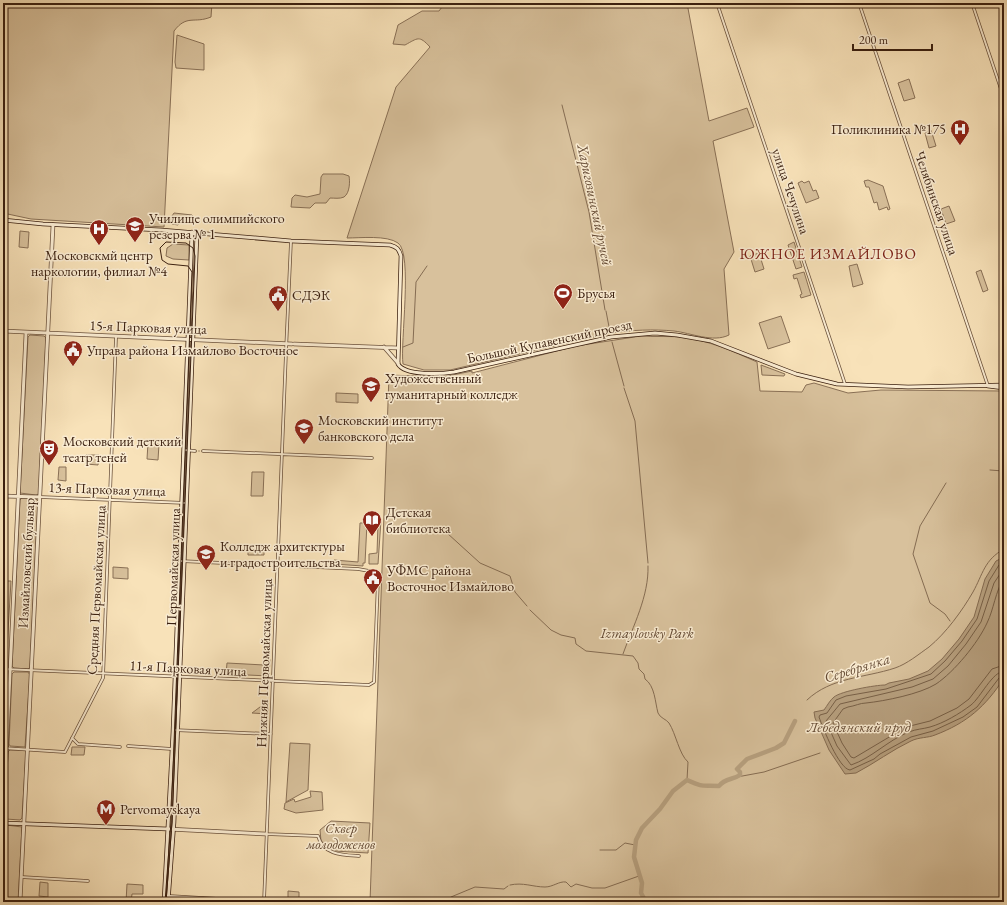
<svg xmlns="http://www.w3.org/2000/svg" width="1007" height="905" font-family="'EB Garamond',serif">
  <rect width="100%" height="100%" fill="#f8e2b9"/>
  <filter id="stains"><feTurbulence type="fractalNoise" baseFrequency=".005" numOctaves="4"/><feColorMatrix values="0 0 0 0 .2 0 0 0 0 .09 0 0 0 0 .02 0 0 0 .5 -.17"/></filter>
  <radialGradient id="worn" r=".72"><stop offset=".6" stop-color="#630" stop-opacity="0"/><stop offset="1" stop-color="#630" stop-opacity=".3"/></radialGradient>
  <path fill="#d8c19c" stroke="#897056" d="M3,3H212L211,17C194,24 187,14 174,31L164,227L31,219L3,213Z
    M445,3H687L709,121L747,108L754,127L713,141L734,252L724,269L729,335C713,343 691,333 674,331C653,329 632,330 611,333L450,370H424L403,364C400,343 413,253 398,243C387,235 360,238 347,238L396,87L430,47C419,35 418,38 405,45L393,44L398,25L422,11H439Z
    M177,35L204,44V70L176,68L175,62Z
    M909,79L915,98L904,101L898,83Z
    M931,130L936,146L929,148L925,133Z
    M323,174H343L349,176C350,181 350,193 344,197C340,199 334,198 330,198L326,203H315L310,208L291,207L292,198L295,195L307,197L320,194L321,177Z
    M868,180L883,186L890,209L888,210L887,207L879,210L877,202L874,203L869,187H866L864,181Z
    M802,181L804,183L809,181L813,191L816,190L819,198L806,203L798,183Z
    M949,206L955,221L946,224L941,209Z
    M174,213L192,215L195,220L194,222L179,221L178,225L172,224L170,219Z
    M20,231L29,232L28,248L19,247Z
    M794,242L802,267L796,269L788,245Z
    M173,244L189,245V260L173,259L166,256L167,248Z
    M759,253L764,269L755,272L750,256Z
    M857,264L863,284L853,287L849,266Z
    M981,270L988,290L983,292L976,272Z
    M804,272L811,295L801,298L800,295L802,294L797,278L794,279L793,275Z
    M781,316L790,342L768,349L759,323Z
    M30,335L44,336L46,338L39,494L36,495L20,493L28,337Z
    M641,336C654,337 668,336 681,337C708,340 732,351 757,362L760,391L802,392L806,385L814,383L848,393L881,390L1004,391V902H370L389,375L443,377L472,371V373L576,346Z
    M761,365L785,374L784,376L762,375Z
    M336,393L358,394V403L336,402Z
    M148,443L159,444L158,460L147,459Z
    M86,455H99L98,465L86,464Z
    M59,467H66V481L58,480Z
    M252,472H264L263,496H251Z
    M22,498L36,499L38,501L30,667L28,669L14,668L12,666L20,500Z
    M373,520H381L378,564H369V554L377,553L378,524H372Z
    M360,523H367L365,563H363V566L334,564V560L358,562Z
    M248,547L264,548V555H248Z
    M113,567L128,568V579L113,578Z
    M3,581H11L6,665H3Z
    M265,659H270L269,676L226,674L227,663L264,665Z
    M14,672H28L30,675L25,747L10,746L9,744L12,674Z
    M268,701V714L252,713Z
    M290,743L310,744L308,790L286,802Z
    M72,747H85L84,755H71Z
    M10,750H24L26,752L22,818L20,820L6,819L5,817L8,752Z
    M310,791L322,792L323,810L296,813L284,809L285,803L294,799L295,802L311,797Z
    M331,821L370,823L368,853L334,851L321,841L320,830Z
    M6,825L22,827L18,902H3L4,827Z
    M40,882L48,883V897L39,896Z
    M127,884L143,885V894H132L131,902H126Z
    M288,891L299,892V902H288Z"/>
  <path fill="#b7a07f" stroke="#856c52" d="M1004,557V678C986,706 967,723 935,735C928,738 919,737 911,741C892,750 875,763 856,773L845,774L829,750L815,718L814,712L824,710C827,706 830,700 834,697C841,691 876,685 885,685L889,683L909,679L928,671L942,659L959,639L974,617L985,579L996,561Z"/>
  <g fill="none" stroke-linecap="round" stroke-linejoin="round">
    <path stroke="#786047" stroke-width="1" d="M1004,562L999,565L989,581L977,619L962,641L945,661L931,674L886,689L846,696L836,700L827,713L820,715L819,717C823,728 839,769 850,770L874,759L880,754L911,737L933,731L963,717L977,707L999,678L1004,676
      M1004,568L994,583L981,622L966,644L948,666L933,679L912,687L840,704L826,721L837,746L851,765C872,758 888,740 909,732C916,729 923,729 930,727C944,723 959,714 971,705C981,697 992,672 1004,671
      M1004,578C995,592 994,609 987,623C978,643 954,672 936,684C920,694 885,701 866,703C860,703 855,706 848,707L843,709L833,723L842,743L851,757L854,758L906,727L930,721L957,708L969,699L992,669L1004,665"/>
    <path stroke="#856c52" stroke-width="1" d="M562,105L589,212L605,310
      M606,311L610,332
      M612,342L624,386
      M403,347L413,343L416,282L427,266
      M624,388L635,421L648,563
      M990,470L1003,471
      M1004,470L1002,487L1004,503
      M946,483L920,526L913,554L930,603L945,614L950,621
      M447,533L480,563L510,576L515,592L527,606
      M530,610L551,630L561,635L575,638L576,644L586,651L633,656L638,663L639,669L644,674L645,679C655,686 655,702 658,713C660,718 666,719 669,723C676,734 679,754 688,762L687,780
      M623,654C633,626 649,596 648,566
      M807,700C831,677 865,678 895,668C907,664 919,654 929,647C946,633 962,611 973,592C983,574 984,560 1004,549
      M737,777L764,772L820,753
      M600,850H616L625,843L635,845
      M510,885C523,882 533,887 545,887C553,887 559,881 566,882L571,887L576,884L592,888H605L639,876
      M451,897L475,887L504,889L508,886"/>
    <path stroke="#b7a07f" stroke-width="4.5" d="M646,902L641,893L642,883L634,857L636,840L642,828L660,809L673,791L687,780C705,788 701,785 719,786C725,778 733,780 740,775V772L737,769L747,759L776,748L784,743L795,721"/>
    <path stroke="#d2bb97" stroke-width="2" stroke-dasharray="2 1" stroke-linecap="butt" d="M195,451H203"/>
    <g stroke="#6a503a" stroke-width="3.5">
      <path id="minor" d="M717,3L845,384
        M859,3L988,386
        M972,3L1004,98
        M286,351L291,241
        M184,450L195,451
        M203,451L372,458
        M40,497L186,503
        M3,669L345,684L369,685L374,682L378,580L375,572L358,569L180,561
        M173,730L271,734
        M72,738L78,744L120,747
        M128,746L172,749
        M3,748L65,752L103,678L116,337
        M266,834L318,836C323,855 343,855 359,856
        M21,877L88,881
        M169,896L237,900
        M240,900H264
        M264,902L286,352"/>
    </g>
    <g stroke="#6a503a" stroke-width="4.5">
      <path id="tertiary" d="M3,331L292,344
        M294,344L398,348
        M384,347L398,363
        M3,496L40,497
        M3,821L26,333
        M168,829L266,834
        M20,902L53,225"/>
    </g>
    <g stroke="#3a1f0f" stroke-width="4.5">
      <path id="secondary" d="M3,220L43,224L161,230L291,241L390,245C397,247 399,249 401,256L398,364C405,376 441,374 454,372L611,337L655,333L677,335L711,341L796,374L837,384L908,387L1004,385
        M988,386L1004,388
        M3,823L168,829
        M164,902L173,732L192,232
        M168,902L174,822L197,233"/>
    </g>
    <use href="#minor" stroke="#faecd2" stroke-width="2"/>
    <use href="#tertiary" stroke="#faecd2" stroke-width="3"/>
    <use href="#secondary" stroke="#faecd2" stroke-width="3"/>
    <path stroke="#3a1f0f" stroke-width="1" d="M165,902L171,822L192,272L188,266L168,264L162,260L160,248L166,242L186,243L193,248L195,256L172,822L166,902"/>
  </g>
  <defs>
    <g id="hospital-pin" transform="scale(1)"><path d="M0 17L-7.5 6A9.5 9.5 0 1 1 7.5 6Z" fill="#8f2418" stroke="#faecd2"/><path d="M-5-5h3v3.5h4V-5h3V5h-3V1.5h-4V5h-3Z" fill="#fff"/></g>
    <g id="university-pin" transform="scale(1)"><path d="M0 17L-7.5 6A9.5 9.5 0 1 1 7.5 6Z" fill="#8f2418" stroke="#faecd2"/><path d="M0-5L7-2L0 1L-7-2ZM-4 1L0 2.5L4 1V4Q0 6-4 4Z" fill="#fff"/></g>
    <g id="stadium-pin" transform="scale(1)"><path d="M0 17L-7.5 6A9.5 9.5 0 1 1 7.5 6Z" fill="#8f2418" stroke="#faecd2"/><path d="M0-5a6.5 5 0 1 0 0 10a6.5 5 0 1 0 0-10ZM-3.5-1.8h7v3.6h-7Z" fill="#fff"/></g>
    <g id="civic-pin" transform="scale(1)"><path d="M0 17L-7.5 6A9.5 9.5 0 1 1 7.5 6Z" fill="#8f2418" stroke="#faecd2"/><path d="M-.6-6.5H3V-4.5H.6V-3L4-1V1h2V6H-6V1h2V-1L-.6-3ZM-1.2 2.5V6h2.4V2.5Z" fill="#fff"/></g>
    <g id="theatre-pin" transform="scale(1)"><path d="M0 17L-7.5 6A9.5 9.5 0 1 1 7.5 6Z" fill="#8f2418" stroke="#faecd2"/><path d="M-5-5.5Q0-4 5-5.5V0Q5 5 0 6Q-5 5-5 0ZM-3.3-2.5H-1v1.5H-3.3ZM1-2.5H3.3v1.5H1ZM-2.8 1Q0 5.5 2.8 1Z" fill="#fff"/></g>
    <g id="library-pin" transform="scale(1)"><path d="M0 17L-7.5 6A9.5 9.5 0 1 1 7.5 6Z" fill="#8f2418" stroke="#faecd2"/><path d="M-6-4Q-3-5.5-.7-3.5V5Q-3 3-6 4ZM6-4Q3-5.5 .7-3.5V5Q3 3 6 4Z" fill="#fff"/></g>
    <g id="metro-pin" transform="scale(1)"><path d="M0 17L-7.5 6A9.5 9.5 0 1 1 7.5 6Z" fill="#8f2418" stroke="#faecd2"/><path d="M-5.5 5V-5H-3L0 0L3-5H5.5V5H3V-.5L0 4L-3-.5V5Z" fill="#fff"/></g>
  </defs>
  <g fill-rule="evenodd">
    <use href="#hospital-pin" x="960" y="129"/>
    <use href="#university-pin" x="135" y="226"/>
    <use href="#hospital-pin" x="99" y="229"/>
    <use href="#stadium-pin" x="563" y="293"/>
    <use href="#civic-pin" x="278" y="295"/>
    <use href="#civic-pin" x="73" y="350"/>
    <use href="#university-pin" x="371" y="386"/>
    <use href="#university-pin" x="304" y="428"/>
    <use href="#theatre-pin" x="49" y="449"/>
    <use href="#library-pin" x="372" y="520"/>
    <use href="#university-pin" x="206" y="554"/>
    <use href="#civic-pin" x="373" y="578"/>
    <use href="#metro-pin" x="106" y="809"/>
  </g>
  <g text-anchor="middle" stroke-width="3" stroke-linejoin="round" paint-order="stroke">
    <g font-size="14" fill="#3a1f0f" stroke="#faecd2" text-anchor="start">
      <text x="946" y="134" text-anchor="end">Поликлиника №175</text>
      <text x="149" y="223">Училище олимпийского<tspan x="149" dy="16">резерва № 1</tspan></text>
      <text x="99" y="260" text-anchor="middle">Московскмй центр<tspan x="99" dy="16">наркологии, филиал №4</tspan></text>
      <text x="577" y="298">Брусья</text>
      <text x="292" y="300">СДЭК</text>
      <text x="87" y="355">Управа района Измайлово Восточное</text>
      <text x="385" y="383">Художественный<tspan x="385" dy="16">гуманитарный колледж</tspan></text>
      <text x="318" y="425">Московский институт<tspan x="318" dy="16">банковского дела</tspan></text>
      <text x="63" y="446">Московский детский<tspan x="63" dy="16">театр теней</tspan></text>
      <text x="386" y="517">Детская<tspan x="386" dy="16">библиотека</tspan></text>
      <text x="220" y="551">Колледж архитектуры<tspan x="220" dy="16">и градостроительства</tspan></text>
      <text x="387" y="575">УФМС района<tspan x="387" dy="16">Восточное Измайлово</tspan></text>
      <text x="120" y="814">Pervomayskaya</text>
    </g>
    <g font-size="14" fill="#3a1f0f" stroke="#faecd2">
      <text transform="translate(791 191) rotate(71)" y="5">улица Чечулина</text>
      <text transform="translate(937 203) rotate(71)" y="5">Челябинская улица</text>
      <text transform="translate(148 327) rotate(2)" y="5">15-я Парковая улица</text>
      <text transform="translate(549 341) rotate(-12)" y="5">Большой Купавенский проезд</text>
      <text transform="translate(107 489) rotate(2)" y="5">13-я Парковая улица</text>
      <text transform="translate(26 563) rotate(-87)" y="5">Измайловский бульвар</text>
      <text transform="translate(173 567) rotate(-88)" y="5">Первомайская улица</text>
      <text transform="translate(96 590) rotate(-87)" y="5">Средняя Первомайская улица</text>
      <text transform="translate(264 663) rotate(-88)" y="5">Нижняя Первомайская улица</text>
      <text transform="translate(188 668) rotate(3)" y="5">11-я Парковая улица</text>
    </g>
    <g font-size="14" font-style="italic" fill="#624832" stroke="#faecd2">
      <text x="647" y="638">Izmaylovsky Park</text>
      <text x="341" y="833">Сквер<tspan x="341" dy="16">молодоженов</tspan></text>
    </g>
    <g font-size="15" font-style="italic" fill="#664c36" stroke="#faecd2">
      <text transform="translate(595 205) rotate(78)" y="5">Харигозинский ручей</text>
      <text transform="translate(857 668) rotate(-17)" y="5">Серебрянка</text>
      <text x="859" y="732">Лебедянский пруд</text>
    </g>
    <g font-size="15" letter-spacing="1" fill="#7a1f14" stroke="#faecd2">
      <text x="828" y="259">ЮЖНОЕ ИЗМАЙЛОВО</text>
    </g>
  </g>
  <rect width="1007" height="905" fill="none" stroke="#f8e2b9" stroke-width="16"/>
  <rect x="4" y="4" width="999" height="897" fill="none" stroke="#3a1f0f" stroke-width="2"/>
  <rect x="8" y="8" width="991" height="889" fill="none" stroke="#3a1f0f"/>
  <path d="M853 44v6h79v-6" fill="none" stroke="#3a1f0f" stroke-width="2"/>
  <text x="859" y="44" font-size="12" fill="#3a1f0f" stroke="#faecd2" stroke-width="3" paint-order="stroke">200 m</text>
  <rect width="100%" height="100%" filter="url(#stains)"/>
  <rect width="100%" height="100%" fill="url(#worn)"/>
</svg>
